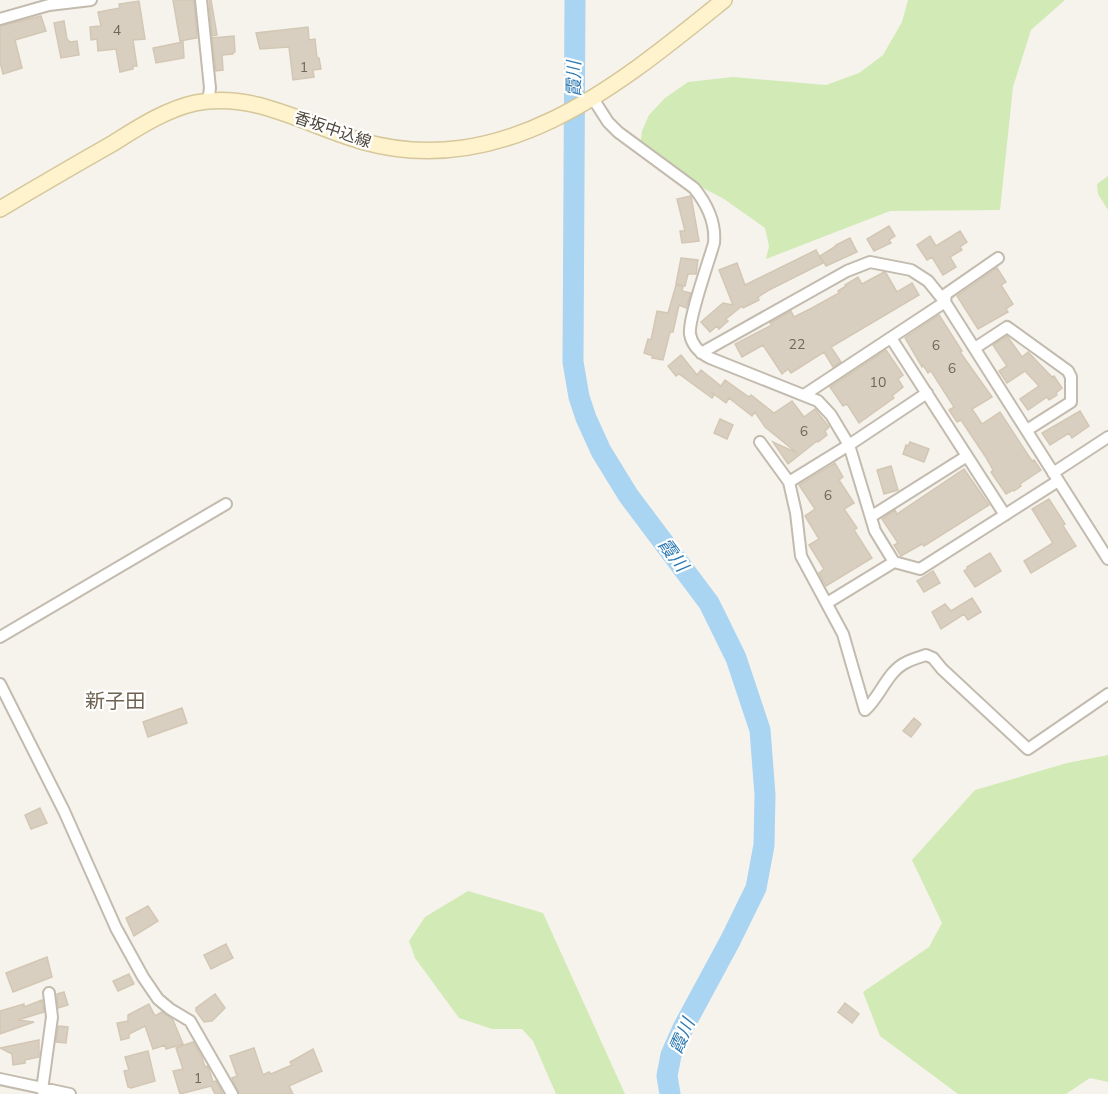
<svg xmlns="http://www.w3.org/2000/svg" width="1108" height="1094" font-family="'Nunito Sans','Noto Sans JP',sans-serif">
  <rect width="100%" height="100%" fill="#f6f3ec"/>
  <path fill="#d2eab5" d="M908,0H1065L1031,30L1013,87L1000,210L890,211L766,259L769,246L765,228L724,199L660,165L640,146L642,131L649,115L665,98L688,82L733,77L826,85L859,73L883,55L902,22Z
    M1108,176V210L1098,194L1097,184Z
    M1108,755V1082L1090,1078L1066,1094H958L880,1036L863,992L929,947L942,923L912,860L975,790L1067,763Z
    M468,891L543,913L625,1094H556L533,1041L522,1029H492L459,1018L415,958L409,941L425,917Z"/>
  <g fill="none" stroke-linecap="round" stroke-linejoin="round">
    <path stroke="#a9d4f2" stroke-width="21" d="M575,0L573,362L579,397L586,418L601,451L628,495L709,603L736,658L760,730L765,795L764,845L756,888L730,941L683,1028L671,1055L667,1076L670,1094"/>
  </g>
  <path fill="#d8cfc1" stroke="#d3c7b4" stroke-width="1.5" d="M173,0H194L197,38L180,41Z
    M209,0H211L217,35L212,36Z
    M139,1L145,39L133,40L137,66H133V69L120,72L116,49L98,51L97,39L91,40L90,27L101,26L98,12L120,8L119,4Z
    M41,16L46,31L15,40L22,68L3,74L0,62V26Z
    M64,21L67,39L70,42L77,41L79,55L61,58L54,23Z
    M308,27L309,40L315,39L317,58H319L321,69L313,70L314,77L293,80L289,47L260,49L256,33Z
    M234,36L235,52H233V54L222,55L223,70L216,71L212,38Z
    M183,42L184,58L156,63L153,48Z
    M691,196L699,241L682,243L680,231H685L677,199Z
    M889,226L895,236L889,240L891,243L874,251L867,239Z
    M960,231L967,242L960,247L962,250L950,257L956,267L943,275L932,257L927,260L917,245L930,236L936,246Z
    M850,238L857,252L826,266L820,256L836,246V245Z
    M816,250L823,263L769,290L758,297L759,300L743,308L742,306L726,319L728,321L719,329L717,326L710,332L701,322L723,303L733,305L719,270L737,263L745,285Z
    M681,258L698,260L696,274H688L685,286L676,284Z
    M997,268L1006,282L1001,285L1013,304L1006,309L1008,312L978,329L957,296Z
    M884,272L886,273L897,292L912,283L919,295L831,347L841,362L833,367L824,352L791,373L788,369L782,374L763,345L742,357L735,344L772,325L770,323L791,311L794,317L812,308L839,293L838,291L846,286L845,285L858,277L862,284Z
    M676,285L683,286L682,291L691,293L686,308L679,305L673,332H670L663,360L652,358L653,356L644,353L648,339L651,340L657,311L668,313Z
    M939,315L962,351L960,352L992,397L972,409L982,424L1000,412L1032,461L1034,460L1041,470L1020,484L1021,486L1014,491L1013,490L1006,494L991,472L993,470L985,456L961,420L957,422L949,410L954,407L931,371L928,373L923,365L922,367L905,338Z
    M1007,336L1022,357L1028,352L1052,377L1054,376L1062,388L1056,393L1057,395L1049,400L1047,397L1028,410L1020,399L1039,386L1025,371L1007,383L999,371L1007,366L993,345Z
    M886,350L903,375L898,379L903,387L892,396L894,398L859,423L847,404L843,406L830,387Z
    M681,355L697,375L701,370L721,386L725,380L749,397L751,395L774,413L792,401L804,417L815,409L829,427L825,431L827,435L818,442L817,441L788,464L773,442L797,453L765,427L755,412L752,416L729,398L726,403L711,392L714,395L712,398L679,374L676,376L668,366Z
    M1080,411L1089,426L1072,438L1069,433L1050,445L1042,433Z
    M720,419L733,425L727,439L714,433Z
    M910,442L929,449L924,462L903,454L906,445L908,446Z
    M835,463L843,477L839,480L854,503L844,509L857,528L854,530L872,558L826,586L819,573L824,569L809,545L819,539L805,516L815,509L799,485Z
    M891,466L898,490L884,494L877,470Z
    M964,469L989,505L924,546L922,544L901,556L894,545L898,543L882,519L895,510L897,514Z
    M1049,499L1065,524L1063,525L1065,529L1076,546L1031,573L1024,561L1053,543L1032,509Z
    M990,553L1001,571L975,587L964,571L968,568L967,567Z
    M933,571L940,583L924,592L917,581Z
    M972,598L981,612L968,620L964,614L941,629L932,612L945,604L951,611Z
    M182,708L187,723L148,737L143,722Z
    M914,718L921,724L911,737L903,731Z
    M40,808L47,823L31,829L25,815Z
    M148,906L158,921L134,936L126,918Z
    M226,944L233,958L211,969L204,955Z
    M47,957L52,977L13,992L6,973Z
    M129,974L134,984L118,991L113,981Z
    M64,992L68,1005L58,1008L57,994Z
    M215,994L225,1008L212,1021L204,1022L196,1011V1008Z
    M42,1000L44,1012L18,1020L34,1022L0,1034V1011L24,1004V1007Z
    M845,1003L859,1014L852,1023L838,1012Z
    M149,1004L155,1016L162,1012L173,1020L183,1044L166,1049L165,1045L153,1049L145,1026L129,1034V1038L121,1040L117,1023L128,1021V1015Z
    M58,1026L68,1027L66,1043L56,1042Z
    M39,1040V1057L25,1060V1063L13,1065L12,1054L0,1048Z
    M193,1042L202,1057L205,1067L207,1066L209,1069L213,1082L216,1081L223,1094H215L211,1086L180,1094L173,1071L183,1069L176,1048Z
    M254,1048L263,1075L269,1072L271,1074L292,1065L290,1062L313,1049L322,1071L289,1086L293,1094H239L232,1078L237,1076L230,1056Z
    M148,1051L155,1081L131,1088L128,1087L124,1071L129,1070L125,1057Z"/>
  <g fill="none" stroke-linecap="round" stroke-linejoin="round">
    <g stroke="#c2bbae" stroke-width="14">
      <path id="street" d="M201,0L210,88L208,102
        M0,19L49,5L91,0
        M592,97L608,122L618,132L694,188C707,204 716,222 714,243C709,261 688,319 690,334C692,346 700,353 710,358L818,401L831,415L849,445L789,482L796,513L801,556L843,634L865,710C881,696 887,671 907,662C913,659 920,657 926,655L933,658L942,669L1028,749L1108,694
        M891,338L1005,515
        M975,348L1007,327L1068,371L1071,377V402L1027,430
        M701,353L847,271L870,262L911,270L928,281L945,302L1108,559
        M927,393L849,445L875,531L894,562L920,569L1058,481
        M804,395L945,302L946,294L998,258
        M760,442L789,482
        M1053,473L1108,437
        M872,516L967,456
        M827,603L894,562
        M0,637L226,504
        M0,684L64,811L116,928L143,977L158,999L170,1009L190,1021L232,1094
        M0,1079L70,1094
        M42,1090L52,1017L49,993"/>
    </g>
    <g stroke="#d6c79b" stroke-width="18">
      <path id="secondary" d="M0,209C37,187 73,166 110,145C136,129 164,110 195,103C255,91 305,125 361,141C504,182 620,84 724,0"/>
    </g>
    <use href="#street" stroke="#fff" stroke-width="10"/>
    <use href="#secondary" stroke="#fff3cd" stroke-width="15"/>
  </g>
  <g text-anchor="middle" stroke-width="4.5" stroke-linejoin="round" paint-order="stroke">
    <g font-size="14" fill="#6e675b">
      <text x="117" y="35">4</text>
      <text x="304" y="72">1</text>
      <text x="797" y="349">22</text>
      <text x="936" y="350">6</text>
      <text x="952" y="373">6</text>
      <text x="878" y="387">10</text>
      <text x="804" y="436">6</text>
      <text x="828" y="500">6</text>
      <text x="198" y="1083">1</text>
    </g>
    <g font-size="16" fill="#4b4439" stroke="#fff">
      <text transform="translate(333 129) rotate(19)" y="6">香坂中込線</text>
    </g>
    <g font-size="18" font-style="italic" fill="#2e7ab2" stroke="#fff">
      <text transform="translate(574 79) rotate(-90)" y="6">霞川</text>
      <text transform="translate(673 555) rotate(53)" y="6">霞川</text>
      <text transform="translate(682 1036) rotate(-66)" y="6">霞川</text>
    </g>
    <g font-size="20" fill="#6e6250" stroke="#fff">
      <text x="115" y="708">新子田</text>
    </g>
  </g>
</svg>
